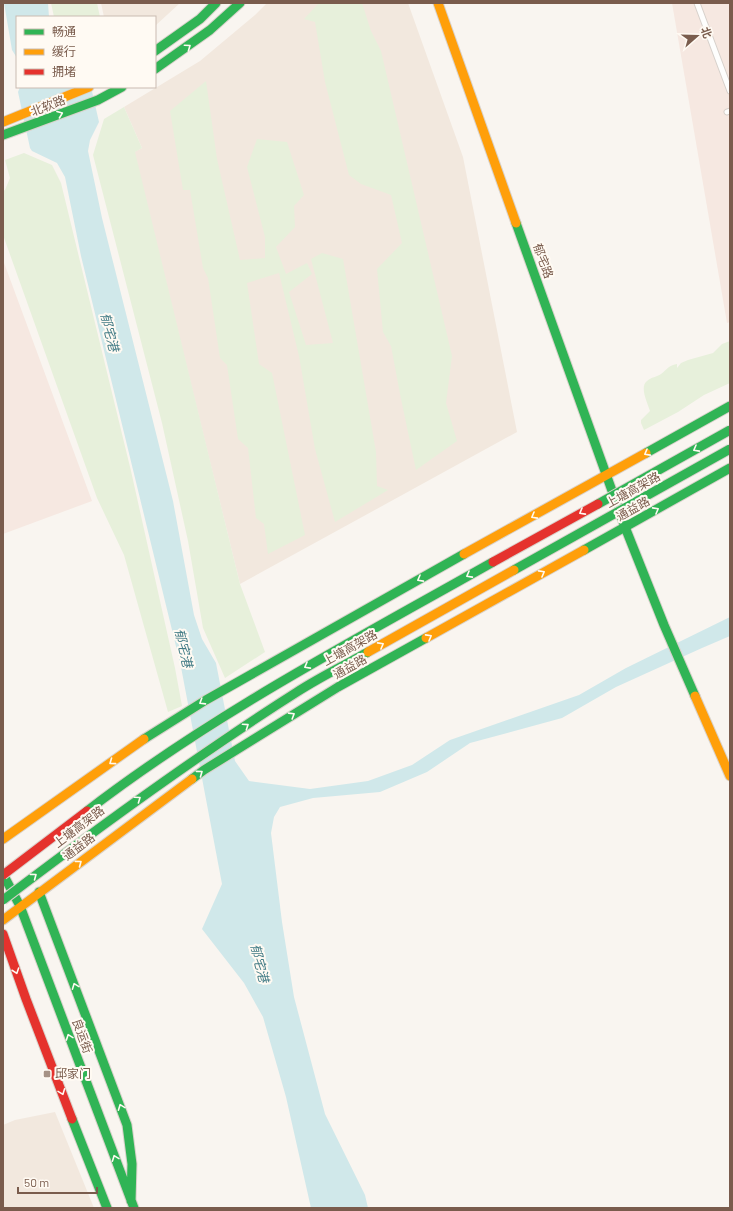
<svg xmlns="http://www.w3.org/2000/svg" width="733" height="1211" font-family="Barlow,'Noto Sans SC',sans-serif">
  <rect width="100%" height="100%" fill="#f9f5f0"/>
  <path fill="#f2e8de" d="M101,3H180L155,26V17H104Z
    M267,3H408L463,157L517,432L240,584L134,152L142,148L124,107L200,61L255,15Z
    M55,1112L94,1208H3V1125L15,1120Z"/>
  <path fill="#f6e8e1" d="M672,3H730V322L727,323Z
    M3,260L92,501L3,534Z"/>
  <path fill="#e7f0db" d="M51,3H97L100,17H54Z
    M319,3H362L371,31L381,51L452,356L446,403L457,441L416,470L401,399L391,346L383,332L377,269L402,243L391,195L361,184L349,175L325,82L315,22L304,19Z
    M206,81L217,159L240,260L265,258V237L247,167L257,139L287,142L304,195L294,206L295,227L276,247L286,274L307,263L312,274L289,292L306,345L333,343L311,259L322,253L343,259L376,452L377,486L388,490L335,522L315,449L299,356L279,273L247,283L259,364L272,373L305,535L268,554L264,524L256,518L248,448L238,439L227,365L220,358L208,278L203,268L190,190H183L170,111Z
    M124,107L142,148L135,152L240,584L265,652L225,678L203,628L188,541L162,423L93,155L104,119Z
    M24,153L52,165L61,183L131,471L175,668L182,706L168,712L124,555L97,498L3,235V191L5,190L10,178L5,160Z
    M730,341V383L704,395L678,412L644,430L641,423V420L650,411C648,404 639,387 647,381C651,377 657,377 661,374C668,369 667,366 677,364V368L681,363L688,360L713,353L722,344Z"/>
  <path fill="#d0e8ea" d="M4,3H48L49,17H17V58L12,50Z
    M20,87H91L99,122L90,140L88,151L102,218L173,501L194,615L202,639L216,663L235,761L249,781L310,789L368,781L412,765L450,740L579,695L626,668L730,617V636L702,648L616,687L562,718L470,743L427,772L380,792L313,798L280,807L274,817L271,833L282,922L294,997L325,1114L365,1195L368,1208H311L286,1097L263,1017L244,983L202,929L222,884L181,667L81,256L65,177L57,163L32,151L30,148L18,92Z"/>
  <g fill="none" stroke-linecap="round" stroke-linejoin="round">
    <g stroke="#d7d1cb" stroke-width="7">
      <path id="lane" d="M697,3L730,91
        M727,112L730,111"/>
    </g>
    <g stroke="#d9d2cb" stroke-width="11">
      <path id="fast" d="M155,51L200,19L216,3
        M155,69L210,30L240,3
        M3,135L98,100L122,87
        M516,223L625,527L664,625L695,696
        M646,453L730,406
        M584,550L730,468
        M144,739L206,700L464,554
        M192,779L204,770L338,687L426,638
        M3,874L20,906L134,1208
        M39,892L127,1125L132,1164L131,1201
        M72,1119L107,1208"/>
    </g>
    <g stroke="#d9d2cb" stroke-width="11">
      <path id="slow" d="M438,3L516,223
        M3,122L89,87
        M464,554L646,453
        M426,638L584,550
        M695,696L730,776
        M3,839L144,739
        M3,920L192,779"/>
    </g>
    <g stroke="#d9d2cb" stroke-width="11">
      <path id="jam" d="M3,934L26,999L72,1119"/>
    </g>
    <use href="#lane" stroke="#fefefd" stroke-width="5"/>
    <use href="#fast" stroke="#30b455" stroke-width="9"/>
    <use href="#slow" stroke="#ff9f0a" stroke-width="9"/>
    <use href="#jam" stroke="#e5322d" stroke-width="9"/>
    <g stroke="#dad1cc" stroke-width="11" stroke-linecap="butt">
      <path id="fast-bridge" d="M598,504L730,430
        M514,570L730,449
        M87,811C213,714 355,640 493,562
        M3,900C99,827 196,756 297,692C320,677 345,665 368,652"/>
    </g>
    <g stroke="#dad1cc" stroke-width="11" stroke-linecap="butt">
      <path id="slow-bridge" d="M368,652L514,570"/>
    </g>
    <g stroke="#dad1cc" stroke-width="11" stroke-linecap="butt">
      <path id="jam-bridge" d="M493,562L598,504
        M3,875L87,811"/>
    </g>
    <use href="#fast-bridge" stroke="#30b455" stroke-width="9"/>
    <use href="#slow-bridge" stroke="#ff9f0a" stroke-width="9"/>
    <use href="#jam-bridge" stroke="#e5322d" stroke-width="9"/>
  </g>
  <defs><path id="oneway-chevron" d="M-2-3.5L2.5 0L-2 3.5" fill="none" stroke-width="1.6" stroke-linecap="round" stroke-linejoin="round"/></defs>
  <g stroke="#fffaf3">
    <use href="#oneway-chevron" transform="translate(188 47) rotate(-35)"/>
    <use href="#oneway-chevron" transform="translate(60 114) rotate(-21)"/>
    <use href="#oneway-chevron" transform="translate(696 449) rotate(151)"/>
    <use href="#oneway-chevron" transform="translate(647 453) rotate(151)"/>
    <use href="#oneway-chevron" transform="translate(656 510) rotate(-29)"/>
    <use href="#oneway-chevron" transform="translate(582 512) rotate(151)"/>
    <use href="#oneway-chevron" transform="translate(534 516) rotate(151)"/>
    <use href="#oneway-chevron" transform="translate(542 573) rotate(-29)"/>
    <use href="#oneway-chevron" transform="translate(469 575) rotate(151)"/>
    <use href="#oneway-chevron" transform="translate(420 579) rotate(151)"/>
    <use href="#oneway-chevron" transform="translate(429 637) rotate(-29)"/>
    <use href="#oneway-chevron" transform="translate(381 645) rotate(-29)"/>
    <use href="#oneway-chevron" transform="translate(307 666) rotate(151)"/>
    <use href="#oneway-chevron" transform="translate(202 702) rotate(148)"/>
    <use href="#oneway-chevron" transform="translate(292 715) rotate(-32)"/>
    <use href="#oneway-chevron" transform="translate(246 726) rotate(-34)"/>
    <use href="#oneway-chevron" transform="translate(112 762) rotate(144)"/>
    <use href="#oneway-chevron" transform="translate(200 773) rotate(-36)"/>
    <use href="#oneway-chevron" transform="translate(138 799) rotate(-35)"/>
    <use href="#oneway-chevron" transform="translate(79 863) rotate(-37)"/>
    <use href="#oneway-chevron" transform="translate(34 876) rotate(-37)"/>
    <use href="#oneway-chevron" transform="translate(16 971) rotate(71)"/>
    <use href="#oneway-chevron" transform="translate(75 986) rotate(-111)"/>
    <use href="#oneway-chevron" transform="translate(69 1037) rotate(-110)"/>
    <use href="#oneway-chevron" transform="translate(62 1092) rotate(69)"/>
    <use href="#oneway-chevron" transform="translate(121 1107) rotate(-111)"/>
    <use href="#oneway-chevron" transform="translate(115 1158) rotate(-111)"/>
  </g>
  <rect fill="#a69286" stroke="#fffaf3" stroke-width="1.5" x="43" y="1070" width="8" height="8" rx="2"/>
  <g text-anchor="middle" stroke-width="4" stroke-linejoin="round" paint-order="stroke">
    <g font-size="12" fill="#7a5c4d" stroke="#fffaf3">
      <text transform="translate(48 106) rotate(-21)" y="4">北软路</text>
      <text transform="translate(543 261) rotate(70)" y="4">郁宅路</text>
      <text transform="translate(633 490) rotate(-29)" y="4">上塘高架路</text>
      <text transform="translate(633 509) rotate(-29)" y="4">通益路</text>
      <text transform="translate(350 648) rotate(-29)" y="4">上塘高架路</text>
      <text transform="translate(350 667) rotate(-29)" y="4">通益路</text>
      <text transform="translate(79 827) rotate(-37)" y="4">上塘高架路</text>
      <text transform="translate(79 847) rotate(-37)" y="4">通益路</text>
      <text transform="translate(82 1036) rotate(70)" y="4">良运街</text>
    </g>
    <g font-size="12" fill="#7a5c4d" stroke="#fffaf3" text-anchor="start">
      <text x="55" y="1078">邱家门</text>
    </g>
    <g font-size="13" font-style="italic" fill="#437c86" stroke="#fffaf3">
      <text transform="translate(110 332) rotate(76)" y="5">郁宅港</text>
      <text transform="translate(184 648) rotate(77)" y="5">郁宅港</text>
      <text transform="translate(260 963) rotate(76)" y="5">郁宅港</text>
    </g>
  </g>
  <rect width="733" height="1211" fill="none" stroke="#7a5c4d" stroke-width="8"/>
  <rect x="16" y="16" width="140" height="72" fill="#fffaf3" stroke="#cabbb1"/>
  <rect x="24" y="29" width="20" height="6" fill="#30b455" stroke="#cabbb1"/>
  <text x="52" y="36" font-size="12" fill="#7a5c4d">畅通</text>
  <rect x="24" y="49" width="20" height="6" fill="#ff9f0a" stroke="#cabbb1"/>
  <text x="52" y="56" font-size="12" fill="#7a5c4d">缓行</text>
  <rect x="24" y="69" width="20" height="6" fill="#e5322d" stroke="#cabbb1"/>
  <text x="52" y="76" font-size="12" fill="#7a5c4d">拥堵</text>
  <g transform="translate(697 36) rotate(70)" stroke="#fffaf3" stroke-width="3" paint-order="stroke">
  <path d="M0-3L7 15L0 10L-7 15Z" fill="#7a5c4d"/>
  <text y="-6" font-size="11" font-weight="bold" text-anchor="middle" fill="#7a5c4d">北</text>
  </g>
  <path d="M18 1187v6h79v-6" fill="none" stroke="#7a5c4d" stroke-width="2"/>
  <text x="24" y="1187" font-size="12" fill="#7a5c4d" stroke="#fffaf3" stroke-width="3" paint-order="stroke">50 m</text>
</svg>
